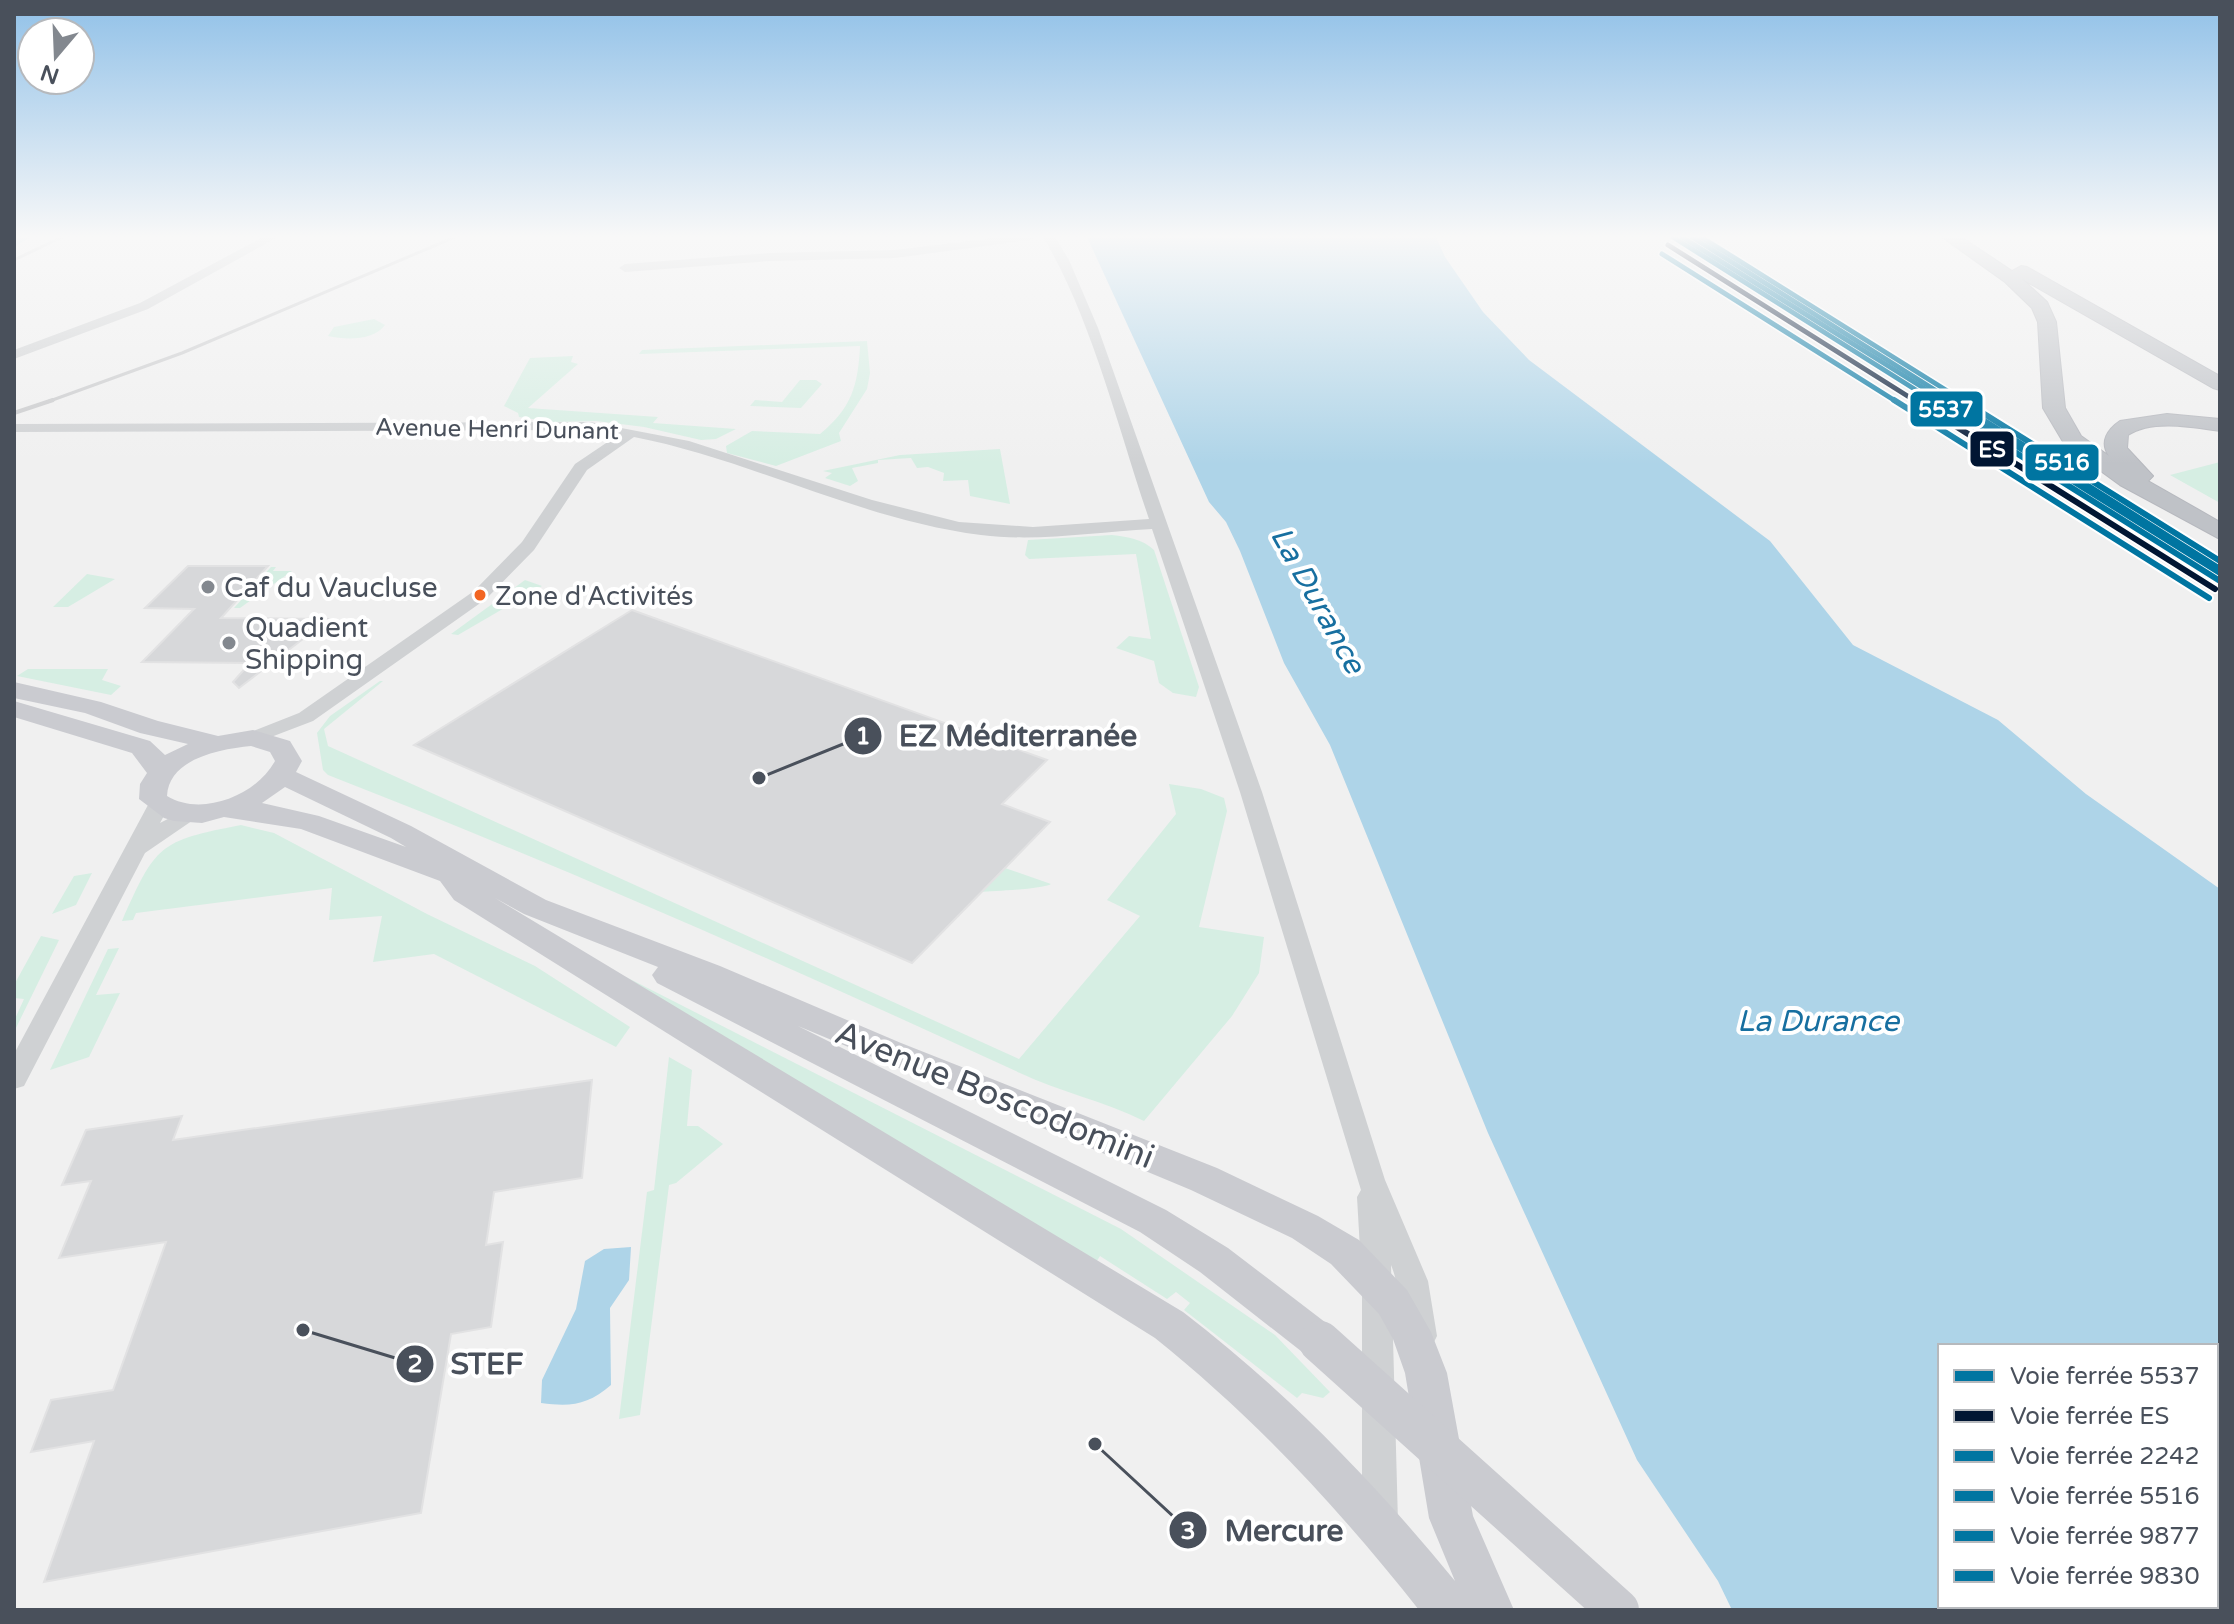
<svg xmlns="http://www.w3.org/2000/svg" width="2234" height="1624" font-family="'Varela Round',sans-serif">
  <rect width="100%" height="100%" fill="#f0f0f0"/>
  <path fill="#d6eee3" d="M374,319L385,325C373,341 346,340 328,336L334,327Z
    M867,341L870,373L867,389L839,433L841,441L776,466L727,453L726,446L752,431L820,434C852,408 858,385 860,346L639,354L642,350Z
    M573,356L571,362L578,364L528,408L658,417L653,423L736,429L716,439L701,440L644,427L596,421L553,422L519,417L518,413L504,406L530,358Z
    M800,380H816L822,384L801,408L750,406L755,400L782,402Z
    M1000,449L1010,504L970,496L968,480L943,481L944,473L928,467L917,468L911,458L878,460V463L852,468L858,481L850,486L825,478L832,473L823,471L900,455Z
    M2220,462V503L2170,475Z
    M1112,535C1129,537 1142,539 1154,550L1199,687L1196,697L1173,693L1159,683L1154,661L1116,648L1129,636L1151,639L1136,554L1029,559L1025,555L1028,540Z
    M271,567H276L273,571H292L240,608H234Z
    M87,574L115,579L68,607H53Z
    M525,580L542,586L458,635L451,634Z
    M28,669H108L102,680L121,686L111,695L17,676Z
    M380,681H383L324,729L328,746L1019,1059L1140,916L1107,900L1176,814L1169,784L1201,789L1224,798L1227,811L1199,927L1264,937L1259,973L1232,1016L1144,1121C1104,1101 1060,1092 1020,1073C792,968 562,866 328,775L323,770L317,733L330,716Z
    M241,825L274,833L427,914L535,966L630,1027L616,1047L434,954L373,962L382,916L329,920L332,888L136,913L133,920L122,921C156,845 158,841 241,825Z
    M1005,868L1051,884C1044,889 994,891 981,892Z
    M92,873L76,905L52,914L74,876Z
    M41,936L59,940L14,1032V1021L24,999L14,998V985Z
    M119,948L96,995L120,993L89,1057L50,1070L108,949Z
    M626,977L1121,1229L1275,1335L1330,1392L1323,1398L1302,1393L1297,1398L1184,1310L1190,1303L1176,1292L1167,1299L1100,1256L1093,1267Z
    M669,1057L692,1070L687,1126H698L723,1144L676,1183L669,1185L640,1415L619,1419L647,1192L654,1190Z"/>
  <path fill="#aed4e8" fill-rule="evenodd" d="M1087,237H1436L1445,257L1483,312L1529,360L1770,541L1853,645L1998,720L2086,794L2220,889V1610H1732L1718,1581L1637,1460L1488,1133L1330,745L1284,663L1240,551L1226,522L1209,502ZM1940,1346H2216V1606H1940Z
    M631,1247L629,1280L610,1308L611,1385C588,1405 571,1407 541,1403L542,1380L576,1309L585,1261L604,1249Z"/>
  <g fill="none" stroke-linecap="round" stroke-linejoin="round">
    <path fill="#aed4e8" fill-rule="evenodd" d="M31,237L14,247V238Z"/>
  </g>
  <path fill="#d7d8da" stroke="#e2e2e3" stroke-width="2" d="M188,566H268L221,618L329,619L239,688L233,682L250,663L142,662L194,609L145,608Z
    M632,610L1047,760L1002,804L1050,822L912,963L414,745Z
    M592,1080L582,1178L494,1192L486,1245L503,1242L491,1327L451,1334L421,1513L44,1582L94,1441L31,1452L51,1400L113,1390L166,1242L59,1258L91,1181L62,1185L86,1130L182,1116L173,1140Z"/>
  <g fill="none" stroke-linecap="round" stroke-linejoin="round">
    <g stroke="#b6b8be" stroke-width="2">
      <path id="highway" d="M1942,237H1961L2012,271L2021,266L2027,267L2220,376V390L2213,388L2022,279L2047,302L2056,322L2065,408L2081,436L2109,456C2099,442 2108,429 2120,421L2167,414L2220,419V431C2193,427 2152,419 2128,435L2127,448L2153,476L2148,481L2220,522V539L2120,485L2065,445L2043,408L2038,322L2032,308L2005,282Z"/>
    </g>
    <path fill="#cfd1d3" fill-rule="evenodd" d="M263,237H278L148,309L14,359V350L140,303Z
      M1002,237H1036L1030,240L895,258L770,261L625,272L619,268L625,264L770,253L895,250Z
      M1043,237H1055L1069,260L1098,328L1262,792L1385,1180L1428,1281L1437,1336L1432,1346L1421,1350L1410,1346C1398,1321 1402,1291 1391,1265L1398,1522L1392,1534L1380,1540L1368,1534L1362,1522V1284L1357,1197L1361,1190L1240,792L1152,529C1095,532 1038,542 981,535C861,520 752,460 634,437L587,470L534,550L486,599L313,721L253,744L243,738L246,734L299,713L474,591L522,542L575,464L618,435L590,430L14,432V424L590,422L689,441L872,500L959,522L1033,527L1149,519C1119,431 1091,316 1043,237Z
      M159,798L167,800L170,805L160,823L191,807L199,809L202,814L145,853L24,1086L14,1089V1054L148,805L151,800Z"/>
    <path fill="#cacbd0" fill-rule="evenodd" d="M14,682L101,702L158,721L218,736L253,730L290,741L302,761L296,772L411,826L546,900L720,966L901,1043L1217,1168L1318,1216L1359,1240L1407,1290L1431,1332L1447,1373L1473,1516L1514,1610H1419C1340,1510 1255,1418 1155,1338L454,900L440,881L301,829L224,817L202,823L174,821L164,818L139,799L140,784L147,773L132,753L14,717V701L150,741L165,755L188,744L140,733L85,713L14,698ZM251,746L270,752L275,761C256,796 201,817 167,796C169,758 221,749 251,746ZM285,787L391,838L406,847L319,816L262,803ZM495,898L524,914L658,967L652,975L657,983L1140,1232L1200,1272L1306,1355L1320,1360L1334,1355L1340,1342L1334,1329L1228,1248L1166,1210L798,1026L1191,1190L1292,1238L1331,1264L1379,1314L1393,1339L1405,1373L1429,1518L1455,1581C1373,1481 1286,1391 1183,1312Z"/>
    <use href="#highway" fill="#bfc2c7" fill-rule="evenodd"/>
    <path stroke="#c8c9cb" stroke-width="3" d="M14,260L62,237
      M47,402L182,353L455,237"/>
    <path stroke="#c8c9cb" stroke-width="4" d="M14,413L53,400"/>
    <path stroke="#cacbd0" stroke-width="42" d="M1320,1342L1618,1610"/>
    <g stroke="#fff" stroke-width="8">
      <path id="rail-1-far1" d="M1673,237L1935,402"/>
    </g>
    <g stroke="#fff" stroke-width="10">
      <path id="rail-1" d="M1932,400L2220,581"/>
    </g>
    <g stroke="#fff" stroke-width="8">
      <path id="rail-2-far1" d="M1668,245L1917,402"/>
    </g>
    <g stroke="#fff" stroke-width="10">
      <path id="rail-2" d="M1914,400L2215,589"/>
    </g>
    <g stroke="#fff" stroke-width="8">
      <path id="rail-3-far1" d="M1682,237L1946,402"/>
    </g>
    <g stroke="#fff" stroke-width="10">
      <path id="rail-3" d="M1943,400L2220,573"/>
    </g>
    <g stroke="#fff" stroke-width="8">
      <path id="rail-4-far1" d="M1701,237L1965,402"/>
    </g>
    <g stroke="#fff" stroke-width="10">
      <path id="rail-4" d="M1962,400L2220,561"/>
    </g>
    <g stroke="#fff" stroke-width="8">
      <path id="rail-5-far1" d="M1692,237L1954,402"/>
    </g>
    <g stroke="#fff" stroke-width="10">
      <path id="rail-5" d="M1951,400L2220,569"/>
    </g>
    <g stroke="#fff" stroke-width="8">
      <path id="rail-6-far1" d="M1662,254L1897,402"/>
    </g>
    <g stroke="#fff" stroke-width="10">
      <path id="rail-6" d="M1894,400L2209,598"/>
    </g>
    <use href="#rail-1-far1" stroke="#0075a1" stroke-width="5"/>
    <use href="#rail-1" stroke="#0075a1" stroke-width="6"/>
    <use href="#rail-2-far1" stroke="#011633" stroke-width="5"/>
    <use href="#rail-2" stroke="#011633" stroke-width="6"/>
    <use href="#rail-3-far1" stroke="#0075a1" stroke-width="5"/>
    <use href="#rail-3" stroke="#0075a1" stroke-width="6"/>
    <use href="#rail-4-far1" stroke="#0075a1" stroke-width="5"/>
    <use href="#rail-4" stroke="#0075a1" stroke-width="6"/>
    <use href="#rail-5-far1" stroke="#0075a1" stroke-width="5"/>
    <use href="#rail-5" stroke="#0075a1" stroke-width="6"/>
    <use href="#rail-6-far1" stroke="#0075a1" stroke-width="5"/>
    <use href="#rail-6" stroke="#0075a1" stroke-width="6"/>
  </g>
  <linearGradient id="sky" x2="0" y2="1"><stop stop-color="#91c1e8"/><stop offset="0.51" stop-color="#f8f8f8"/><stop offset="1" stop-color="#f8f8f8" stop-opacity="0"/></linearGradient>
  <rect width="2234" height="464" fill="url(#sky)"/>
  <g fill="#83888f" stroke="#fff" stroke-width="3">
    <circle cx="208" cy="587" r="8"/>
    <circle cx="229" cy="643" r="8"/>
  </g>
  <circle fill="#f26522" stroke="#fff" stroke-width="3" cx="480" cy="595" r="7"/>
  <g text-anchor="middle" stroke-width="8" stroke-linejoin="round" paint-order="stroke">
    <g font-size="24" fill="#49505b" stroke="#fff">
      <text transform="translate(497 429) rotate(1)" y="8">Avenue Henri Dunant</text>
    </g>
    <g font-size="26" fill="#49505b" stroke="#fff" text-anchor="start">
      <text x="495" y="605">Zone d'Activités</text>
    </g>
    <g font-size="28" fill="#49505b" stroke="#fff" text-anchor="start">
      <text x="224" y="597">Caf du Vaucluse</text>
      <text x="245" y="637">Quadient<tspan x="245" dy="32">Shipping</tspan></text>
    </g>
    <g font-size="30" font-style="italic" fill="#176fa0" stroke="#fff">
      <text transform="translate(1318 600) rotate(61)" y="10">La Durance</text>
      <text x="1818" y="1031">La Durance</text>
    </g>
    <g font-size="34" fill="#49505b" stroke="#fff">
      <text transform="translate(995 1094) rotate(22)" y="12">Avenue Boscodomini</text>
    </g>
  </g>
  <path fill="none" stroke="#49505b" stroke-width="3" d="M759 778L863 736M303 1330L415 1364M1095 1444L1188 1530"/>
  <g fill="#49505b" stroke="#fff" stroke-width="3">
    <circle cx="759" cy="778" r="8"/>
    <circle cx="303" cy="1330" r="8"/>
    <circle cx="1095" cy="1444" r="8"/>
    <circle cx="863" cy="736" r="20"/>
    <circle cx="415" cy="1364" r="20"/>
    <circle cx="1188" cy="1530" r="20"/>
  </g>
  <g font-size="24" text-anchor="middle" font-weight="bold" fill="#fff">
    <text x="863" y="744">1</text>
    <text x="415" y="1372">2</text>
    <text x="1188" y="1539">3</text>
  </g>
  <g font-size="30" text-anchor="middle" font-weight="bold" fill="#49505b" stroke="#fff" stroke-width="8" stroke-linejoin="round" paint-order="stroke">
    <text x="1018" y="746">EZ Méditerranée</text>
    <text x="487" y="1374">STEF</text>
    <text x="1284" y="1541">Mercure</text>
  </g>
  <g stroke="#fff" stroke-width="3">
    <rect x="1909" y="390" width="75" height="38" rx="8" fill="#0075a1"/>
    <rect x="1969" y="430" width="46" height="38" rx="8" fill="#011633"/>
    <rect x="2024" y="443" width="76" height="39" rx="8" fill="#0075a1"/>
  </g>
  <g font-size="22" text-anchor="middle" font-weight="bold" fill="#fff">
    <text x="1946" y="417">5537</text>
    <text x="1992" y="457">ES</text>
    <text x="2062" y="470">5516</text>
  </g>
  <rect width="2234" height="1624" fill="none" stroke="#49505b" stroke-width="32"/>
  <rect x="1938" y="1344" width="280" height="264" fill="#ffffff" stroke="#b6b9bd" stroke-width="2"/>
  <rect x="1954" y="1370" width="40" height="12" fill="#0075a1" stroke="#b6b9bd" stroke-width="2"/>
  <text x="2010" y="1384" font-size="24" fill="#49505b">Voie ferrée 5537</text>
  <rect x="1954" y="1410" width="40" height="12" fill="#011633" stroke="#b6b9bd" stroke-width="2"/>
  <text x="2010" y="1424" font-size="24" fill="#49505b">Voie ferrée ES</text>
  <rect x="1954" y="1450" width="40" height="12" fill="#0075a1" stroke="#b6b9bd" stroke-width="2"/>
  <text x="2010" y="1464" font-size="24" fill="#49505b">Voie ferrée 2242</text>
  <rect x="1954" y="1490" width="40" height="12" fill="#0075a1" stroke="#b6b9bd" stroke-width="2"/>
  <text x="2010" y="1504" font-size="24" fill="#49505b">Voie ferrée 5516</text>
  <rect x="1954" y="1530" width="40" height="12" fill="#0075a1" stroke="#b6b9bd" stroke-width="2"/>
  <text x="2010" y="1544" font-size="24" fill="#49505b">Voie ferrée 9877</text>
  <rect x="1954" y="1570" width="40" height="12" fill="#0075a1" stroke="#b6b9bd" stroke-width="2"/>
  <text x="2010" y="1584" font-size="24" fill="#49505b">Voie ferrée 9830</text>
  <g transform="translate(56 56) rotate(199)"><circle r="38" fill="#ffffff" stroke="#b6b9bd" stroke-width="2"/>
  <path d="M0-6L14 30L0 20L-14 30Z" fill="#83888f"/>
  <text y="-12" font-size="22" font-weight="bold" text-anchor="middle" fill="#49505b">N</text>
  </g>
</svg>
